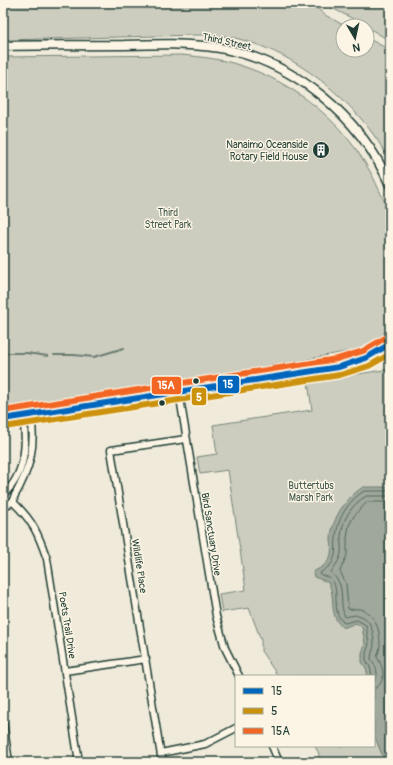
<svg xmlns="http://www.w3.org/2000/svg" width="393" height="765" font-family="Pangolin,sans-serif">
  <rect width="100%" height="100%" fill="#efeada"/>
  <filter id="ink" filterUnits="userSpaceOnUse"><feTurbulence type="fractalNoise" baseFrequency=".025" numOctaves="2"/><feDisplacementMap in="SourceGraphic" scale="8" xChannelSelector="R" yChannelSelector="G"/><feConvolveMatrix kernelMatrix="1 2 1 2 8 2 1 2 1" color-interpolation-filters="sRGB"/></filter>
  <g filter="url(#ink)">
    <path fill="#cccdbf" stroke="#76857a" d="M3,3H311L325,15L345,26H343V50H367V38L390,50V161C359,102 291,46 224,36C215,35 205,35 196,35L5,40L3,23Z
      M322,3H390V41L367,27V26Z
      M182,55C202,57 221,59 239,65C297,83 347,125 374,179C379,190 388,207 390,218C392,229 390,241 390,252C390,277 390,302 390,327L382,335L365,346L350,351L298,361L3,407V57Z
      M390,369V762H319V754L315,746H374V676H278L261,651V640L249,608L222,612L219,594L246,590L228,470L200,474L197,457L217,454L213,425L312,410L308,382Z"/>
    <path fill="#9fa89a" stroke="#6c7d71" d="M363,487H390V762H387L383,757L374,735V676H368L366,668L362,662V653L365,644L362,627L356,623L343,628C327,614 337,598 328,582L314,577L313,572C318,569 325,566 328,561C333,554 331,545 331,537C333,516 346,498 363,487Z"/>
    <g fill="none" stroke-linecap="round" stroke-linejoin="round">
      <path stroke="#52685d" stroke-width="1" d="M372,676L370,667L366,660V653L369,644L366,625L357,620L345,623C329,614 342,587 330,578C328,577 324,576 321,575L320,573C324,570 329,567 332,563C337,554 335,547 336,538C337,519 348,501 364,491H390
        M374,682C380,674 376,666 371,659C371,653 374,649 374,643C373,625 367,610 346,617H345C340,605 343,596 340,585C338,579 334,576 331,572C335,566 340,560 341,553C342,548 340,542 341,537C342,520 351,505 366,496H390
        M374,689C387,682 384,668 377,657C378,653 380,649 380,645C380,630 376,614 360,609C356,608 352,610 348,609L346,584L340,571L347,555V538L349,525L354,516L367,502H390"/>
      <path stroke="#6c7d71" stroke-width="2" d="M3,353H26L48,356
        M54,355H74L94,357L124,348"/>
      <g stroke="#1f3d34" stroke-width="9">
        <path id="minor" d="M179,392L216,616L225,648L239,676
          M3,419L339,367C358,363 375,356 390,344
          M7,491C26,471 27,443 23,416
          M14,497C30,469 36,447 31,415
          M3,502L9,504L14,500
          M13,502C33,521 38,533 47,559L79,762
          M65,671L146,659
          M3,722L9,762
          M272,746L279,762
          M161,753L205,744L236,728
          M162,762L111,450L186,439"/>
      </g>
      <g stroke="#1f3d34" stroke-width="11">
        <path id="major" d="M3,46C43,45 84,45 124,45C156,44 188,43 220,48C295,62 360,116 390,185"/>
      </g>
      <use href="#minor" stroke="#fcf5e5" stroke-width="6"/>
      <use href="#major" stroke="#fcf5e5" stroke-width="8"/>
      <g stroke="#fcf5e5" stroke-width="9">
        <path id="bus-1" d="M3,419L339,367L366,358L390,344"/>
      </g>
      <g stroke="#fcf5e5" stroke-width="9">
        <path id="bus-2" d="M4,427L340,375L369,366L390,354"/>
      </g>
      <g stroke="#fcf5e5" stroke-width="9">
        <path id="bus-3" d="M3,411L337,359L363,351L385,338"/>
      </g>
      <use href="#bus-1" stroke="#0065bd" stroke-width="6"/>
      <use href="#bus-2" stroke="#cc910a" stroke-width="6"/>
      <use href="#bus-3" stroke="#f26522" stroke-width="6"/>
    </g>
  </g>
  <defs>
    <g id="building-disc" transform="scale(0.9)"><circle r="9.5" fill="#1f3d34" stroke="#fcf5e5"/><path d="M-4-6H4V6H1V3H-1V6H-4ZM-2.5-4.3h1.7v1.8h-1.7ZM.8-4.3h1.7v1.8H.8ZM-2.5-1h1.7V.8h-1.7ZM.8-1h1.7V.8H.8Z" fill="#fff"/></g>
  </defs>
  <g fill-rule="evenodd">
    <use href="#building-disc" x="321" y="150"/>
  </g>
  <g fill="#1f3d34" stroke="#fcf5e5" stroke-width="1.5">
    <circle cx="196" cy="381" r="3.5"/>
    <circle cx="162" cy="403" r="3.5"/>
  </g>
  <g text-anchor="middle" stroke-width="3" stroke-linejoin="round" paint-order="stroke">
    <g font-size="10" fill="#1f3d34" stroke="#fcf5e5">
      <text transform="translate(227 41) rotate(12)" y="4">Third Street</text>
      <text transform="translate(212 534) rotate(81)" y="4">Bird Sanctuary Drive</text>
      <text transform="translate(140 566) rotate(81)" y="4">Wildlife Place</text>
      <text transform="translate(68 625) rotate(81)" y="4">Poets Trail Drive</text>
    </g>
    <g font-size="10" fill="#1f3d34" stroke="#fcf5e5" text-anchor="end">
      <text x="308" y="148">Nanaimo Oceanside<tspan x="308" dy="12">Rotary Field House</tspan></text>
    </g>
    <g font-size="10" fill="#425a50" stroke="#fcf5e5">
      <text x="168" y="216">Third<tspan x="168" dy="12">Street Park</tspan></text>
      <text x="311" y="489">Buttertubs<tspan x="311" dy="12">Marsh Park</tspan></text>
    </g>
  </g>
  <g stroke="#fcf5e5" stroke-width="1.5">
    <rect x="217" y="375" width="23" height="19" rx="4" fill="#0065bd"/>
    <rect x="151" y="376" width="31" height="19" rx="4" fill="#f26522"/>
    <rect x="191" y="387" width="16" height="19" rx="4" fill="#cc910a"/>
  </g>
  <g font-size="11" text-anchor="middle" font-weight="bold" fill="#fff">
    <text x="228" y="388">15</text>
    <text x="166" y="389">15A</text>
    <text x="199" y="401">5</text>
  </g>
  <rect width="393" height="765" fill="none" stroke="#fcf5e5" stroke-width="16"/>
  <rect x="8" y="8" width="377" height="749" fill="none" stroke="#1f3d34" stroke-width="1.5" filter="url(#ink)"/>
  <rect x="235" y="675" width="140" height="72" fill="#fcf5e5" stroke="#a4ab9e"/>
  <rect x="243" y="688" width="20" height="6" fill="#0065bd" stroke="#a4ab9e"/>
  <text x="271" y="695" font-size="12" fill="#1f3d34">15</text>
  <rect x="243" y="708" width="20" height="6" fill="#cc910a" stroke="#a4ab9e"/>
  <text x="271" y="715" font-size="12" fill="#1f3d34">5</text>
  <rect x="243" y="728" width="20" height="6" fill="#f26522" stroke="#a4ab9e"/>
  <text x="271" y="735" font-size="12" fill="#1f3d34">15A</text>
  <g transform="translate(355 38) rotate(171)"><circle r="19" fill="#fcf5e5" stroke="#a4ab9e"/>
  <path d="M0-3L7 15L0 10L-7 15Z" fill="#1f3d34"/>
  <text y="-6" font-size="11" font-weight="bold" text-anchor="middle" fill="#1f3d34">N</text>
  </g>
</svg>
